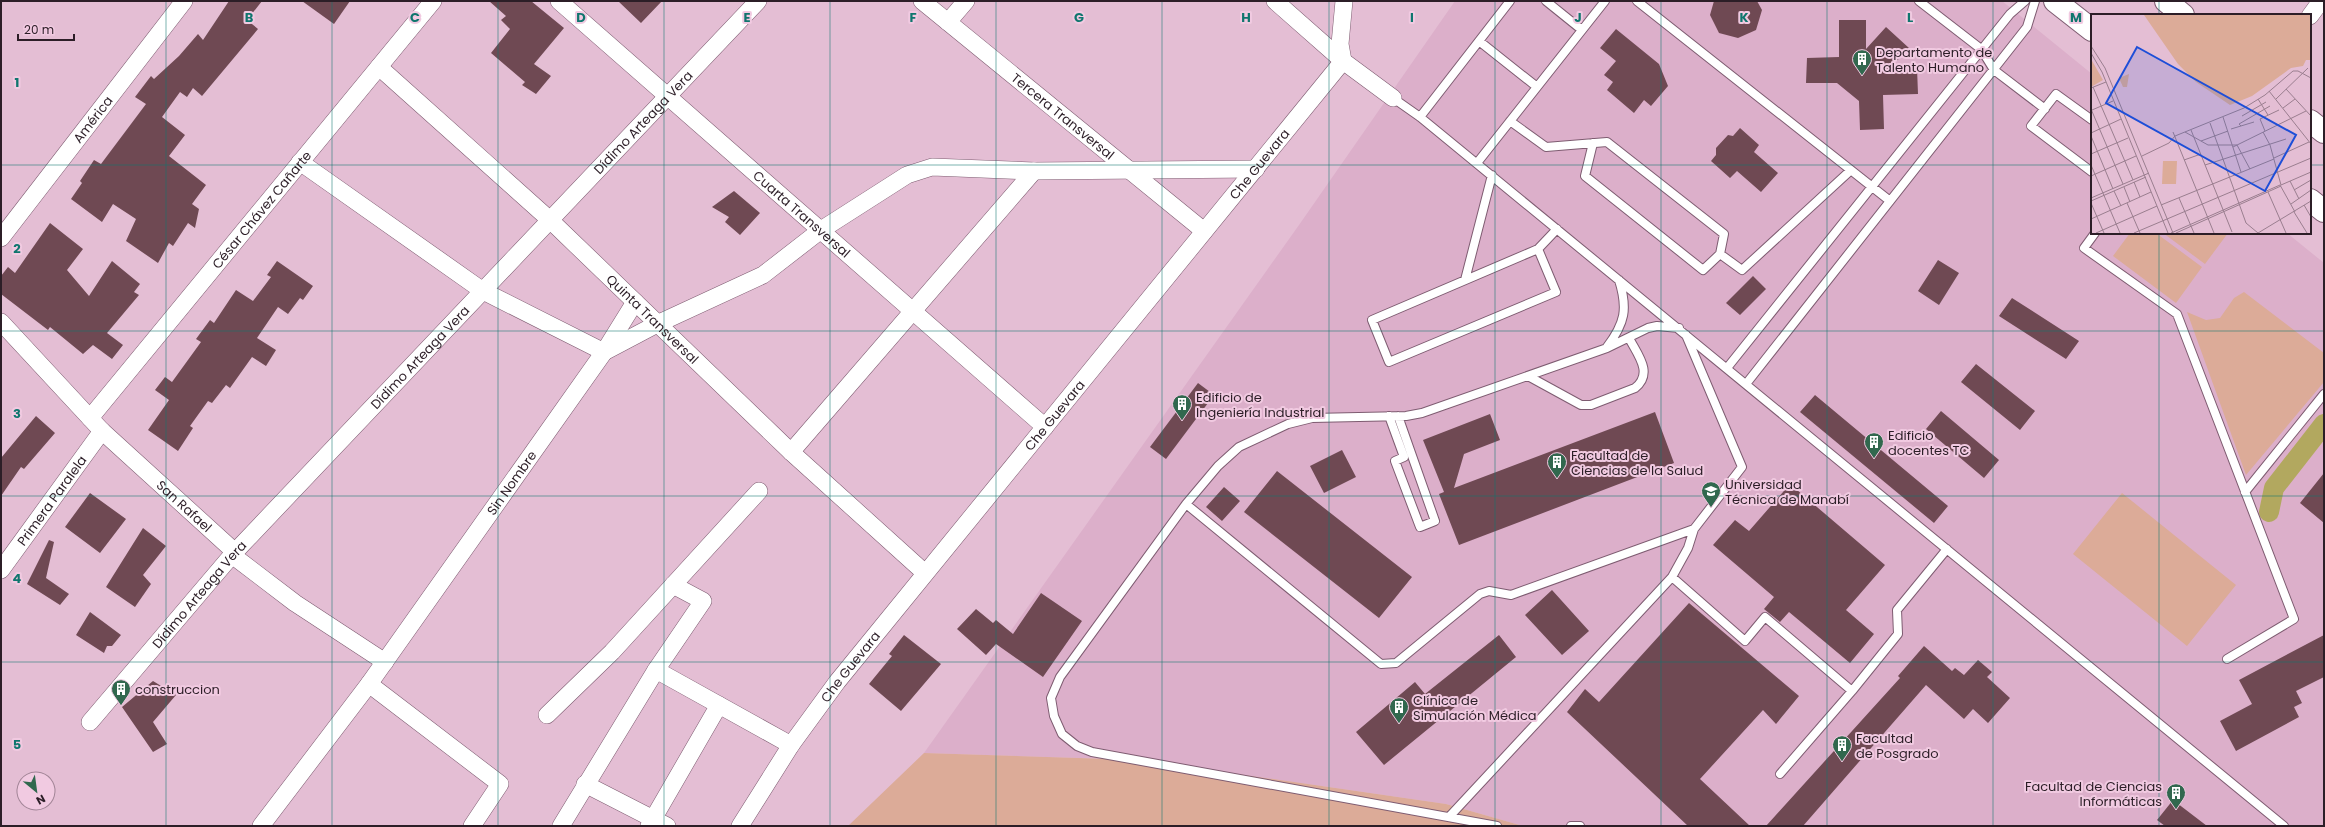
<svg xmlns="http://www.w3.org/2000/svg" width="2325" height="827" font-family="Poppins,sans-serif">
  <rect width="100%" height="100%" fill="#e4bed4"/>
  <path fill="#dcafca" d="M1455,1H2002L2092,74V233H2287L2324,263V826H1523L1446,804L1141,760L924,753L1299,225Z"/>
  <path fill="#dcab98" d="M2130,233H2156L2202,267L2176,303L2113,256Z
    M2163,233H2228L2205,264Z
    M2244,292L2324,353V382L2246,475L2187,312L2206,320L2220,318L2234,298Z
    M2122,493L2236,585L2187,646L2073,554Z
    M924,753L1141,760L1446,804L1523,826H848Z"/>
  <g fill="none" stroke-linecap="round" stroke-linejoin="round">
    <path stroke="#b2a85f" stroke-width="20" d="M2269,512L2274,488L2324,424"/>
  </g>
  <path fill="#6f4953" d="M229,1H262L247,20L258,29L202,96L193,88L187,97L180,92L162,117L185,135L169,156L206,185L192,204L199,209L195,228L188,223L173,246L169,243L158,263L126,241L136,219L113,204L102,222L71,199L82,183L80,181L94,160L101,164L146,104L135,97L151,76L154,79L179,56L198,34L203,40Z
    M302,1H350L334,24Z
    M489,1H531L564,28L534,64L551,76L536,94L522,85L525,82L491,53L510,29L501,20L506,16Z
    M618,1H662L641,23Z
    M1714,1H1757L1762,10L1756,30L1738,38L1719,33L1710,15Z
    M1839,20H1866V49L1886,27L1909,48L1890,68H1917L1918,94L1883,95L1884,129L1860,130L1859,101L1837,83H1806L1807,58L1839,57Z
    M1616,29L1659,64L1668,86L1651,106L1644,100L1634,113L1607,90L1613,82L1604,75L1616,61L1600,48Z
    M1740,128L1759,145L1754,152L1778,173L1761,192L1737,171L1730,178L1711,161L1716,155V148L1728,135L1733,136Z
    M734,191L760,213L740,235L725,222L729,217L712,207Z
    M50,223L83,249L67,270L89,296L112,261L140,284L134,292L139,295L107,333L123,345L112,359L93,345L83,354L50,327L48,330L1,294V276L8,267L15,273Z
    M1938,260L1959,273L1939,305L1918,291Z
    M277,261L313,286L303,300L300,298L288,314L278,307L257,338L276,350L266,366L252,357L230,388L226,385L212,403L208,401L190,426L193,428L178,451L148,430L169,400L155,390L165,377L172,382L201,342L196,339L210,320L214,323L236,290L253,301L271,277L267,275Z
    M1753,276L1766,289L1740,315L1726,303Z
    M2012,298L2079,341L2066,359L1999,316Z
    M1976,364L2035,411L2020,430L1961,382Z
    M1198,383L1214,395L1166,459L1150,447Z
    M1815,395L1948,506L1934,523L1800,412Z
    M1941,411L1999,460L1984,478L1926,429Z
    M1655,412L1674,463L1459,545L1439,494L1444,492L1423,440L1490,414L1500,440L1464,454L1454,488Z
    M36,416L55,433L24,469L21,467L1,496V458Z
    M1342,450L1356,477L1324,493L1310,466Z
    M1277,471L1412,577L1379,618L1244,512Z
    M2324,473V523L2300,503Z
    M1790,484L1885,565L1846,610L1874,634L1850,663L1789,612L1780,622L1764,609L1774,597L1713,545L1735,520L1749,531Z
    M1224,487L1240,501L1222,521L1206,507Z
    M90,493L126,519L100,553L65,527Z
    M143,528L166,546L143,575L151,584L135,607L106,587Z
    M49,540L54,542L46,578L69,594L60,605L27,584Z
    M1552,590L1589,631L1562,655L1525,615Z
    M1041,593L1082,621L1043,677L996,644L986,655L957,629L976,609L993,623L996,620L1013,634Z
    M1689,603L1799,696L1776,724L1763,710L1700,779L1750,826H1688L1567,712L1585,689L1599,702Z
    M90,612L121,635L112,646H107L104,653L76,635Z
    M904,635L941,664L901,711L869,684L892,656L889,654Z
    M1499,635L1516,657L1384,765L1356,732L1415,682L1425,694Z
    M2324,635V677L2296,691L2302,703L2294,707L2299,717L2236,751L2220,721L2252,704L2239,680Z
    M1924,646L1952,671L1955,668L1964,675L1978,660L1992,672L1987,677L2010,698L1988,723L1973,709L1964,719L1926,685L1803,826H1766L1900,678L1898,676Z
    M153,681L176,695L153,722L167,744L153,752L122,707Z
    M2173,800L2207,826H2165L2157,820Z"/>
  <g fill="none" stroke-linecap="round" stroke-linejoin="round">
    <g stroke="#7e5c71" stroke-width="10">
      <path id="lane" d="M1546,1L1582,30
        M1637,1L1890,201
        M1919,1L1981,49L1994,70L2045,109
        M1479,41L1537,87
        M1393,98L1420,117L2284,826
        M1420,117L1510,1
        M2092,120L2056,94L2031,126L2092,172
        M1510,121L1546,147L1607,142L1724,234L1720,254
        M1593,143L1585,176L1703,270L1720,254L1742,270L1851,170
        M1477,163L1605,1
        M2095,233L2084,248L2177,314L2294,619L2227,659
        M1538,249L1556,292L1389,362L1372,320L1538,249L1557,229
        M1465,280L1492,175
        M1607,347C1625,323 1628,309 1619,280
        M1727,368L2010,14L2025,1
        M1528,376L1581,405H1591L1635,388C1654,373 1637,354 1629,338
        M1746,384L2027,27L2035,1
        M1389,416L1404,457L1395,461L1420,527L1435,521L1398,416
        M2245,492L2324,394
        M1186,504L1381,664L1396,663L1480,594L1489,591L1511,595L1694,529L1742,467L1686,335
        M1672,577L1745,641L1765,617L1852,691
        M1780,774L1852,691L1898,634L1897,610L1947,549
        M1449,817L1672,577L1688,548L1694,529
        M1497,826L1092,752L1077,746L1062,734L1054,716L1051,698L1060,677L1186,504L1218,466L1239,447L1288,424L1312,418L1406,416L1422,413L1607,348L1648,328L1657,326L1679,328
        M1571,826H1580"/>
    </g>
    <g stroke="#7e5c71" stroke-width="18">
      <g id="street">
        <path id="s1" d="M559,1L1045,427"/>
        <path id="s2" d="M922,1L1204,231"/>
        <path d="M1275,1L1343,61L1393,98"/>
        <path d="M2310,16L2321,1"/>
        <path d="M948,22L966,1"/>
        <path d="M1343,61L1340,44L1344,1"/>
        <path id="s3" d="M379,67L550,220L791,452L925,573"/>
        <path d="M300,162L483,291L604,352L657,324L763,275L821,230L907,175L932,167L1034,171L1256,169"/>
        <path id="s4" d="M1,238L184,1"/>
        <path id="s5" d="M1,322L102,431L235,552L232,555L295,603L385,662"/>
        <path id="s6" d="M90,418L433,1"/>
        <path d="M791,452L1034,171"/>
        <path id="s7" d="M1,570L102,431"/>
        <path d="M656,670L791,745"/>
        <path d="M369,684L500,784L472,826"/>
        <path d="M547,715L612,652L759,491"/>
        <path id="s8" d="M90,722L232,555L758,1"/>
        <path d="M585,784L667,826"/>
        <path id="s9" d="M261,826L369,684L604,352L635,302"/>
        <path d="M561,826L656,670L703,601L673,585"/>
        <path d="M649,826L719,705"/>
        <path id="s10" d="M740,826L791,745L837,682L1343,61"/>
      </g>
    </g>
    <g stroke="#7e5c71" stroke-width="24">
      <path id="primary" d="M2055,1L2092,30
        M2166,1L2183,15
        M2310,121L2324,132
        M2310,200L2324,211"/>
    </g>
    <use href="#lane" stroke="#fff" stroke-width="8"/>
    <use href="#street" stroke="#fff" stroke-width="17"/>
    <use href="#primary" stroke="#fff" stroke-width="22"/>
  </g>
  <path fill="none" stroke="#0f766e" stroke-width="1" stroke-opacity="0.55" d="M166,1V826M332,1V826M498,1V826M664,1V826M830,1V826M996,1V826M1162,1V826M1329,1V826M1495,1V826M1661,1V826M1827,1V826M1993,1V826M2159,1V15M1,165H2092M2310,165H2324M2159,233V826M1,331H2324M1,496H2324M1,662H2324"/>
  <defs>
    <g id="building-pin" transform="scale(1)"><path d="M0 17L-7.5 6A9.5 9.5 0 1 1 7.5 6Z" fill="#31684e" stroke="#f1cae1"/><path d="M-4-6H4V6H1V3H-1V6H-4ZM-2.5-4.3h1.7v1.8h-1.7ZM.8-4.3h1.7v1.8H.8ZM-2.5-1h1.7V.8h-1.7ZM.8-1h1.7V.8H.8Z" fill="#fff"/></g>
    <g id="university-pin" transform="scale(1)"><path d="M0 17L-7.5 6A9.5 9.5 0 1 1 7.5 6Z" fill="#31684e" stroke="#f1cae1"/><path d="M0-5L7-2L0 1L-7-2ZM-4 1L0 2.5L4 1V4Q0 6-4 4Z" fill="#fff"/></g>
  </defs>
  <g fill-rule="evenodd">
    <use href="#building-pin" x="1862" y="59"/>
    <use href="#building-pin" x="1182" y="404"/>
    <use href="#building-pin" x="1874" y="442"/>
    <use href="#building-pin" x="1557" y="462"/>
    <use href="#university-pin" x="1711" y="491"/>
    <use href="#building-pin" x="121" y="689"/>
    <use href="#building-pin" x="1399" y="707"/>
    <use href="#building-pin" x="1842" y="745"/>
    <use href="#building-pin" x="2176" y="793"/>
  </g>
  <g text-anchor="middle" stroke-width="4" stroke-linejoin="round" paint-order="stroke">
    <g font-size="13" fill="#2c1e27" stroke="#f1cae1" text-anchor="start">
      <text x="1876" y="57">Departamento de<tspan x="1876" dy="15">Talento Humano</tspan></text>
      <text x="1196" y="402">Edificio de<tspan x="1196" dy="15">Ingeniería Industrial</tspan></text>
      <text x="1888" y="440">Edificio<tspan x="1888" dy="15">docentes TC</tspan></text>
      <text x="1571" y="460">Facultad de<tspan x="1571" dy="15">Ciencias de la Salud</tspan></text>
      <text x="1725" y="489">Universidad<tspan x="1725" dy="15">Técnica de Manabí</tspan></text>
      <text x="135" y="694">construccion</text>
      <text x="1413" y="705">Clínica de<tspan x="1413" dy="15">Simulación Médica</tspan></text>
      <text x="1856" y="743">Facultad<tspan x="1856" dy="15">de Posgrado</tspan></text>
      <text x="2162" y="791" text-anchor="end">Facultad de Ciencias<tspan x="2162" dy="15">Informáticas</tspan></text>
    </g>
    <g font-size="13" fill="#2c1e27" stroke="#f1cae1">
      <text dy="5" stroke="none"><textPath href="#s2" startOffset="182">Tercera Transversal</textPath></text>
      <text dy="5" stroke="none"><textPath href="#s4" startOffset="150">América</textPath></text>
      <text dy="5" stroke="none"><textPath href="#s8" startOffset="816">Dídimo Arteaga Vera</textPath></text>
      <text dy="5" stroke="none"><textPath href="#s10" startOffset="842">Che Guevara</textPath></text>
      <text dy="5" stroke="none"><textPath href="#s6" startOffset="270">César Chávez Cañarte</textPath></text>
      <text dy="5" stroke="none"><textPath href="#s1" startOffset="323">Cuarta Transversal</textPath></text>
      <text dy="5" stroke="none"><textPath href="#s3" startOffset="372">Quinta Transversal</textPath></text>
      <text dy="5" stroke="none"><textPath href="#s8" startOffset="492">Dídimo Arteaga Vera</textPath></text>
      <text dy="5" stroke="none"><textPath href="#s10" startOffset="518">Che Guevara</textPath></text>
      <text dy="5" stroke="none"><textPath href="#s9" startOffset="425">Sin Nombre</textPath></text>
      <text dy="5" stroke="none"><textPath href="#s7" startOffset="86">Primera Paralela</textPath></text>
      <text dy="5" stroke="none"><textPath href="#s5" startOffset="260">San Rafael</textPath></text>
      <text dy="5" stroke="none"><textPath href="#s8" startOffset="168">Dídimo Arteaga Vera</textPath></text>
      <text dy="5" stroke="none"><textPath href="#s10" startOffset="194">Che Guevara</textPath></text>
    </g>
  </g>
  <g transform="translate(2091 14)">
    <rect width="220" height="220" fill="#e4bed4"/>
    <path d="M53,1H220V46H215L212,52L200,54L161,82L139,91L105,68L87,50ZM0,45L12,66L0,73ZM38,60L36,73H32L28,64ZM72,147H86L85,170H71Z" fill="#dcab98"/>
    <path fill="none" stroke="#9a7e8f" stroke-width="1" d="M0,32L14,54L82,219M0,39L11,58L77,219M2,73L42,166M0,74L15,68M195,75L220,102M178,77L220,130M167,85L177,101M185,85L217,54M192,94L204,85M0,95L32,170M1,96L22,87M151,102L175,88M132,103L150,158M119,109L155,209L167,219M150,112L148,110L179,92M140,115L163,108M100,116L141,218M174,117L169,105L188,96M82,118L123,219M94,118L117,131H146L159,155M172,118L179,131L190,171L220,158M0,119L30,105M0,122L22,175M110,127L137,117M142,133L215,97M0,140L37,124M51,142L78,129L84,122L153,94L174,81L202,57H207L220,64M183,144L218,128M93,146L110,140M0,151L29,219M114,151L195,125M0,162L45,142M199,167L208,185M43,168L49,183M33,173L39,188M203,176L220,166M23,177L30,192M177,178L195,219M0,184L58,159M88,184L103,219M0,187L55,163M0,189L13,219M36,189L49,219M200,190L220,176M70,191L183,145M213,191L220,203M203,198L216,219M0,205L60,178M5,219L66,192M43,219L220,144M80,219L189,171L204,198M85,219L190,172M167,219L220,187"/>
    <path fill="#1d4ed8" fill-opacity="0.15" stroke="#1d4ed8" stroke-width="2" d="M46,33L205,121L174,177L15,89Z"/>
    <rect width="220" height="220" fill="none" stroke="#2c1e27" stroke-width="2"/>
  </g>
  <g font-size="13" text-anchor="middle" font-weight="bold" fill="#0f766e" stroke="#f1cae1" stroke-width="4" stroke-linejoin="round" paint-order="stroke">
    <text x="249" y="22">B</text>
    <text x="415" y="22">C</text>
    <text x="581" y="22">D</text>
    <text x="747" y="22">E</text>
    <text x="913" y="22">F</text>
    <text x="1079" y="22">G</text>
    <text x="1246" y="22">H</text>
    <text x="1412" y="22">I</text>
    <text x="1578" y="22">J</text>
    <text x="1744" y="22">K</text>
    <text x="1910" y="22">L</text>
    <text x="2076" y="22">M</text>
    <text x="17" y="87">1</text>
    <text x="17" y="253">2</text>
    <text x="17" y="418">3</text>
    <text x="17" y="583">4</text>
    <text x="17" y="749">5</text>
  </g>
  <rect width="2325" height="827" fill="none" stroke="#2c1e27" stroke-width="4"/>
  <g transform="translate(36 791) rotate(151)"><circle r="19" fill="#f1cae1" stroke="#a28597"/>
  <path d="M0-3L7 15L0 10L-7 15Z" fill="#31684e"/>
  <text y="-6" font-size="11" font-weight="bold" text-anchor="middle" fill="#2c1e27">N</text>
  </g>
  <path d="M18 34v6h56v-6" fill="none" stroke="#2c1e27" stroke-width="2"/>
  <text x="24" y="34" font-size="12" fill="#2c1e27" stroke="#f1cae1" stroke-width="3" paint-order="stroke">20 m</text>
</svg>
